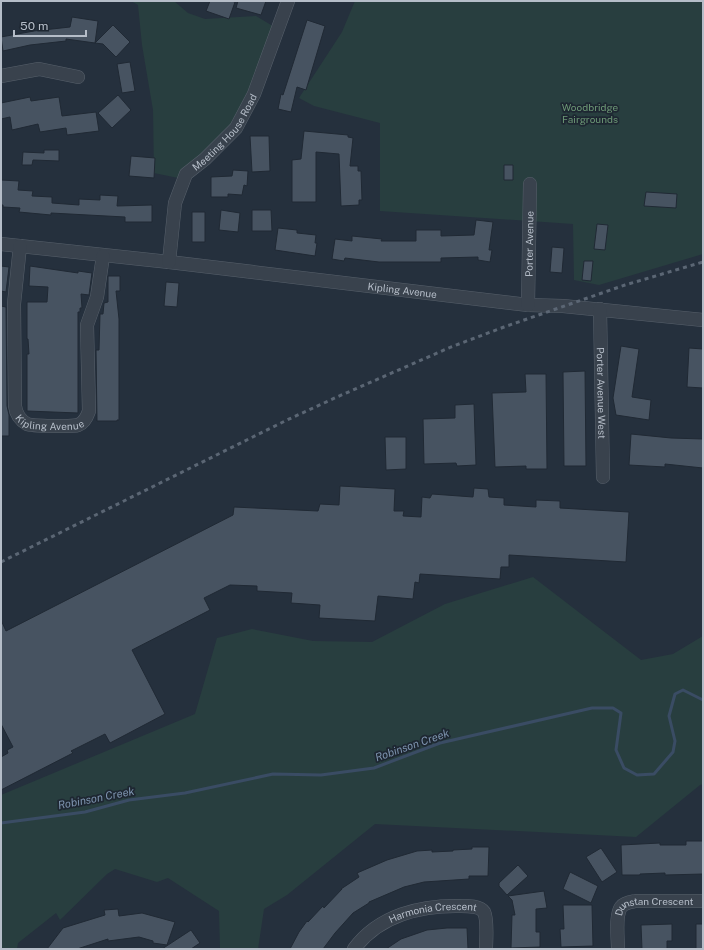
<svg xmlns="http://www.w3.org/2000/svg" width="704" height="950" font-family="'Public Sans',sans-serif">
  <rect width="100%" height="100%" fill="#25303d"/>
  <path fill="#283e3f" d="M131,1H174L188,13L205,19L256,16L281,31L242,121L183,179L154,173L153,110L142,45L138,5Z
    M355,1H703V254L599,285L574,280L573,224L380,211V123L314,106L299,98L342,32Z
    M533,577L641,660L673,654L703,636V784L700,785L636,837L375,824L287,895L264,909L258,949H220L219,911L168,878L157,882L115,869L107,874L60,920L56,913L18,943L17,949H1V795L195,714L217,638L252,629L313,641L372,642L445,604Z"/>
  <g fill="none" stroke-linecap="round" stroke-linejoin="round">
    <path stroke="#3a4c64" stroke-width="3" d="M1,823L85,812L129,800L185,793L273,774L321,775L374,768L440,743L592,708H613L621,713L616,750L624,768L637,775L654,774L673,752L675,741L669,716L675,694L683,690L703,700"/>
  </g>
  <path fill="#475361" stroke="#202934" d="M210,1H231L235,2L229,19L206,11Z
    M238,1H266L261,15L236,8Z
    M72,17L98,21L95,43L66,39V41L30,45L3,51L1,37L34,31L70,27Z
    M307,20L325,26L306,90L297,87L291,112L278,109L281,94L283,95Z
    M113,25L130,42L116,57L103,44L95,43Z
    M130,62L135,91L122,93L117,64Z
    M118,95L131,110L112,128L98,113Z
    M30,97L31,101L59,97L62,116L96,112L99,131L67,135L66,128L40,132L38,124L12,130L10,117L1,119V103Z
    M304,131L348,135V137L353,138L350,166H358V171H361L362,200H359V205L341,206L339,154L316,152V202H292V160L301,159Z
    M250,136H269L270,171L252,172Z
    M44,150H59V161L33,160L32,165H22L23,152L44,153Z
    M131,156L155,158L154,178L129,176Z
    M504,165H513V180H504Z
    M233,170L248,171L247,186L244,185L242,195L228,194V197H211V177L232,176Z
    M1,180L19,181L18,190L33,191L32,196L52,197V203L79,205V199L100,200V195L118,196L117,206L152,205V222H125V217L51,213V215L19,212L20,208L3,207V205H1Z
    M646,192L677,194L676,208L644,206Z
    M221,210L240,213L238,232L219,230Z
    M252,210H271L272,231H252Z
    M192,212H205V242H192Z
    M476,220L493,222L489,250H492L490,262L478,260V257L441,258V262H379L345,258L344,261L332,259L335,239L352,241V236L382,239L381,241H416V230H441V236L474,235Z
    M597,224L608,225L605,250L594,249Z
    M278,228L297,230V233L316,235L315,243H317L315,256L275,250Z
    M552,247L564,248L562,273L550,272Z
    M584,261H593L591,281L582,280Z
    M1,266L9,267L6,292L1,291Z
    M30,266L78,273V271L92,273L89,295L81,294L82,308H80V312H78V413L27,411V354H29L28,339H27V302H47L48,287L29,286Z
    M108,276H120V291H116L119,319V420H117V421H97L96,350H99L100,314H103L104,303L108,302Z
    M166,282L179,283L177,307L164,306Z
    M1,306L6,307L7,406L9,415V436H1Z
    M621,346L639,349L632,397L651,400L649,420L616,415L613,398Z
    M689,348L703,349V388L687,387Z
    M585,371L586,466H564L563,372Z
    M525,374H546L547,469H526V466L495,467L492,393L526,392Z
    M474,404L476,465L457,466L456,463L424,464L423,419L455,418V405Z
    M631,434L671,438L703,439V468L665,464V467L629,465Z
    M385,437H406V469L386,470Z
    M340,486L395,489L394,511H404L403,516L421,517L422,497L430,498L432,494L473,497L474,488L488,489L489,497L504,498V505L536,507V500L560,501V508L629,512L626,562L509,555V567H501L500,579L420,574L419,583L415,582L413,599L378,596L375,621L319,618L320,605L291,603L292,593L257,591V586L230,585L204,598L210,610L132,650L165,714L110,743L105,734L71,751L73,753L1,790V757L8,753L7,750L13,747L1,724V620L6,631L233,515L234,507L318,511L320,504L339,505Z
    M686,841H703V874L665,875V873L640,874V875H622L621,845L660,843V845H686Z
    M472,847H489L488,876H469V879L424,882L404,887L369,902V903L353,913L335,933L323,949H290L299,932L307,921L308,922L323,906L324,908L342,889H341L359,877L357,873L387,860L417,851L432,850V852L453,851V850L472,849Z
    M601,848L617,872L602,882L586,857Z
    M518,865L528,876L507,895L499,886V883Z
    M570,872L598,886L591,903L563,889Z
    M544,891L547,908L536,909V932H540V947L511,948L512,915H515L512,900L508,896Z
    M563,905H592L593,946L561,947L560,929H564Z
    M118,909L119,916L142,913L175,922L167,945L153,943V941L139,937L108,941V939L77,949H47L63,928L105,915L104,910Z
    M672,924V941H667V949H642L641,925Z
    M696,924H703V949H696Z
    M447,928H467L468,949H386L401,939L427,930Z
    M191,930L200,943L191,949H162Z"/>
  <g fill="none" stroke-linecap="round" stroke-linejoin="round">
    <g stroke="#57606b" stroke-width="14">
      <g id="minor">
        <path d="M1,76L39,69L78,77"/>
        <path id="s1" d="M1,244L169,262L528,305L563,306L703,320"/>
        <path id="s2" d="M20,246L14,304L15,406C16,414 20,420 27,424C32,426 72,427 78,425C84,423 87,417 89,411L87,325L97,297L103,256"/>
        <path id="s3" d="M169,262L175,203L186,174L205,159L236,128L254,94L288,1"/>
        <path id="s4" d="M528,305L530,184"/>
        <path id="s5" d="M600,309L603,477"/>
        <path id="s6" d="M354,949C379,915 421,905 461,906C468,906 480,906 484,912C488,920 486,940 486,949"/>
        <path id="s7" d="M618,949C618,939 615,915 621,907C625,902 631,902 636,901H703"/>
      </g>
    </g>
    <use href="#minor" stroke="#39424d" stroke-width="13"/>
    <path stroke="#5b6674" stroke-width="3" stroke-dasharray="4 4" stroke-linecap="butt" d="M1,562L287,420L337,397L451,347L504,327L625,285L703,262"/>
  </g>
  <g text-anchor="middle" stroke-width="3.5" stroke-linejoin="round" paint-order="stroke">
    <g font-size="10" fill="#6d9876" stroke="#1e2732">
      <text x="590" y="111">Woodbridge<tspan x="590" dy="12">Fairgrounds</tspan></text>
    </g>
    <g font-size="10" fill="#b5bdc8" stroke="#1e2732">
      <text dy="4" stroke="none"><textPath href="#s3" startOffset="148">Meeting House Road</textPath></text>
      <text dy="4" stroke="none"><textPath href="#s4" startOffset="61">Porter Avenue</textPath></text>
      <text dy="4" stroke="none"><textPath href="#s1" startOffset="404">Kipling Avenue</textPath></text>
      <text dy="4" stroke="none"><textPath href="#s5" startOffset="84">Porter Avenue West</textPath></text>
      <text dy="4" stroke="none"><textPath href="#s2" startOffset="205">Kipling Avenue</textPath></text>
      <text dy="4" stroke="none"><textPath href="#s7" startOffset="75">Dunstan Crescent</textPath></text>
      <text dy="4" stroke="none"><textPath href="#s6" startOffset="91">Harmonia Crescent</textPath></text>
    </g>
    <g font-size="11" font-style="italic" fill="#7e94af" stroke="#1e2732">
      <text transform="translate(412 745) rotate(-19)" y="4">Robinson Creek</text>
      <text transform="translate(96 798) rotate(-11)" y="4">Robinson Creek</text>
    </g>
  </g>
  <rect width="704" height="950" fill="none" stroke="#b5bdc8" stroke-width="4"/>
  <path d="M14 30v6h72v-6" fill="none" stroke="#b5bdc8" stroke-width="2"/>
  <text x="20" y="30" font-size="12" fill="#b5bdc8" stroke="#1e2732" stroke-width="3" paint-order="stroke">50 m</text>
</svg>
